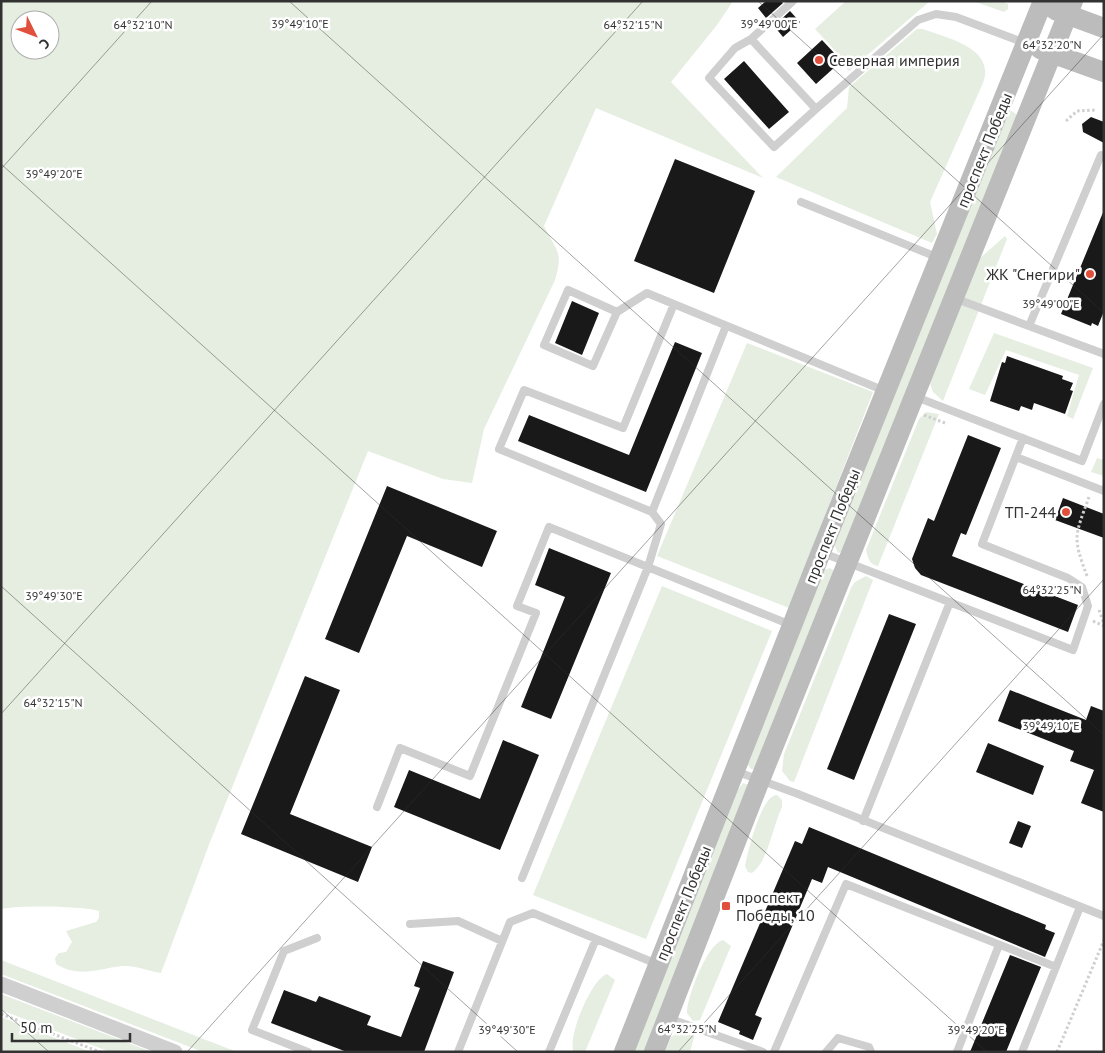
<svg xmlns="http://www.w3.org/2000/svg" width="1105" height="1053" font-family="'PT Sans',sans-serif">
  <rect width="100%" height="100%" fill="#fff"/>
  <path fill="#e5eee1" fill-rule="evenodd" d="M1,1H733L717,25L671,82L763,178L596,108L544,226C556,251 564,251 555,280L484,429L472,483L443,479L368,451L210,842L161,973C148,971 135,965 122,966C98,969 79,978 56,964L55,958L59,953L66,952L72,942L66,931L96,922L99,918V911C85,906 17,905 1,909ZM20,20H50V50H20Z
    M846,1H930L849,71L840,62V56L815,29Z
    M973,1H1002L1008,4V9L1004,12Z
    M917,29H923C947,38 996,48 983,83L930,202L937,234L932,243L776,177L847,108L849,87Z
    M1012,111L1018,116L844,551L838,553L834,544L1008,112Z
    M1005,236L1007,239L943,401L933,392L930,383L979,259Z
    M994,333L1093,368L1073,419L1067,416L1079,375L1006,350L985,395L969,389Z
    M747,343L873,392L789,608L657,556Z
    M926,412L939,414L878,566C869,565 868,557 866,550L919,419Z
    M1097,458L1104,460V476L1091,472Z
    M830,568L835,571L754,769H751L748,765L824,570Z
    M866,576L873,580L794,782L790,781L782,771L784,754L851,588L855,582Z
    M662,586L772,631L646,939L533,895Z
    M743,783L749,785L750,788L644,1052H633L738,790Z
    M777,795L782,800V807C773,825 768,862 752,873L748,872L745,866C748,852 761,795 777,795Z
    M723,940L731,946L700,1020L693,1021L687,1013C687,997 707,944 723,940Z
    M1,960L237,1052H203L1,974Z
    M607,974L615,980L585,1052H574C566,1039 592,978 607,974Z
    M1,994L152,1052H110L1,1010Z
    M1,1017L91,1052H1Z
    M685,1029L695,1034L690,1052H665L671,1037Z"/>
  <path fill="#191919" d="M766,1H781L783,3L766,18L758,8Z
    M790,11L800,22L783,37L774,26Z
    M822,40L837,56L836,66L816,84L797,63Z
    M744,61L789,112L769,129L724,79Z
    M1091,117L1104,122V143L1083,132L1082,124Z
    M675,159L755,191L714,293L634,261Z
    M1104,210V311L1098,326L1092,323L1091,326L1061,314Z
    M572,301L599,313L582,355L555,343Z
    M675,342L702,353L646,492L518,441L529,415L629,455Z
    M1007,356L1063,376L1062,379L1073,383L1070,390L1073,391L1065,414L1034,403L1032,410L1021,406L1019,411L990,401L1002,362L1005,363Z
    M968,435L1001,448L966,535L961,533L952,556L1078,605L1068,632L921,575L915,568L912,559L928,518L934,521Z
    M387,486L497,531L482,567L407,536L359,653L325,639Z
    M1063,498L1104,514V538L1055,520Z
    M549,548L611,573L551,719L521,707L565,597L535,585Z
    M889,614L916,624L854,780L827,769Z
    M305,676L340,690L290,814L372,847L358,882L241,834Z
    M1010,690L1086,720L1091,706L1104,711V812L1081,803L1094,770L1070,761L1074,751L998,721Z
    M503,740L539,755L500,850L394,807L409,770L480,799Z
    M988,743L1044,766L1033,795L976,772Z
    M1018,821L1031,826L1022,848L1009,843Z
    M809,827L1046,925L1045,929L1055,933L1045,957L828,867L822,883L812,879L755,1015L762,1018L753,1040L739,1034L740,1031L718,1022L795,841L802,844Z
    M1010,955L1041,967L1006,1052H970Z
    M423,961L454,972L424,1052H347L271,1023L284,990L316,1002L319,996L371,1016L367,1025L401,1037L420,988L414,986Z"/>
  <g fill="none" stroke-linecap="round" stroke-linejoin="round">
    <path stroke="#cfcfcf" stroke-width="3" stroke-dasharray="2.5 2.5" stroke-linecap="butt" d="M1066,121L1077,111L1095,110
      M924,415L945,423
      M1087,576C1072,536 1075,536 1089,497
      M1099,610L1104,624
      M1093,621L1104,626
      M1,1014L100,1052
      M1057,1052L1104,940"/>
    <path stroke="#cfcfcf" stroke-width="8" d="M793,1L751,39L816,109L918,20L936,14L956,17L1025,43
      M751,39L735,48L709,78L774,147L816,109
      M801,202L939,258
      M568,290L617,312L593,366L544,345Z
      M954,298L1104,354
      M674,304L623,428L524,390L499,449L652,512L726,326
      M617,312L647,293L885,391
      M1029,326L1101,155L1104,156
      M916,397L1082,461L1104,404
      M1016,457L1104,491
      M823,553L1073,650L1088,606L1082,587L1068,578L982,544L1023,438
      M735,771L798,794L1104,916
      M377,807L400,748L470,776L536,613L517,606L549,527L791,625
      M863,821L950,602
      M522,878L648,567L661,524L652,512
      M410,924L458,921L502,941
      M668,1018L763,1052
      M308,1052L252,1030L284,951L317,938
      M458,1052L510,922L533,913L657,964
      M549,1052L596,939
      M774,1052L846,884L1056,967
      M826,1052L838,1038L869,1047L871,1052
      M957,1052L999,945
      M1022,1052L1080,907"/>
    <path stroke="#cfcfcf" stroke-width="15" d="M1,984L175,1052"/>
    <path stroke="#bcbcbc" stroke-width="20" d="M1055,10L1104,28
      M1040,49L1104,72
      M624,1052L821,552L1043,1
      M654,1052L760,780L1073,1"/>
  </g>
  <path fill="none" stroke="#323232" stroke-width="1" stroke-opacity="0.45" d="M289,1L1104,735M758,1L1104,313M1,164L987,1052M1,169L152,1M1,586L518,1052M1,714L643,1M1,1009L49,1052M187,1052L1104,34M678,1052L1104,579"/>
  <g fill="#e1503c" stroke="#fff" stroke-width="2">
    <circle cx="819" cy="60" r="5"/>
    <circle cx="1090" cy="274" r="5"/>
    <circle cx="1066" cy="512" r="5"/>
    <rect x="721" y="901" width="10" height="10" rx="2.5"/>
  </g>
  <g text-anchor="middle" stroke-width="5" stroke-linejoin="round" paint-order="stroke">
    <g font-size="16" fill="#323232" stroke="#fff" text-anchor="start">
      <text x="829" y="66">Северная империя</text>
      <text x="1080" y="280" text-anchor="end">ЖК "Снегири"</text>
      <text x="1056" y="518" text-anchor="end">ТП-244</text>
      <text x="736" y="903">проспект<tspan x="736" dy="18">Победы, 10</tspan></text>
    </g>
    <g font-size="16" fill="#323232" stroke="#fff">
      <text transform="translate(984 150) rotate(-68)" y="6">проспект Победы</text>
      <text transform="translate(832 526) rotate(-68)" y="6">проспект Победы</text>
      <text transform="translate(683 903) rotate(-68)" y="6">проспект Победы</text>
    </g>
  </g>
  <g font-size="12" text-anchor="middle" fill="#323232" stroke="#fff" stroke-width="5" stroke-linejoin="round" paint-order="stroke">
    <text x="300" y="28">39°49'10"E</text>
    <text x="769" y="28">39°49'00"E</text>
    <text x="143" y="29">64°32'10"N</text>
    <text x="633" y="29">64°32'15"N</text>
    <text x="1052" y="49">64°32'20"N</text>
    <text x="54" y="178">39°49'20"E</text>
    <text x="1051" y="308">39°49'00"E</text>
    <text x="1052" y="594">64°32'25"N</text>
    <text x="54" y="600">39°49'30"E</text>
    <text x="53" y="707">64°32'15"N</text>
    <text x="1051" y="730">39°49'10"E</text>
    <text x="687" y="1033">64°32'25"N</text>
    <text x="507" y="1034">39°49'30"E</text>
    <text x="976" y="1034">39°49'20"E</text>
  </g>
  <rect width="1105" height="1053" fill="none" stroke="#323232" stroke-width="5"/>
  <g transform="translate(35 35) rotate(132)"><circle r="24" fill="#ffffff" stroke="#adadad"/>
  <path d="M0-4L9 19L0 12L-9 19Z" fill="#e1503c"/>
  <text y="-8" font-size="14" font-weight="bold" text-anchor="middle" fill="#323232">С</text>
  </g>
  <path d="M12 1033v8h118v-8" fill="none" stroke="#323232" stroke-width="2.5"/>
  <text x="20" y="1033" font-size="15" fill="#323232" stroke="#ffffff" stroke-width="4" paint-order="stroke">50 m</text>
</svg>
